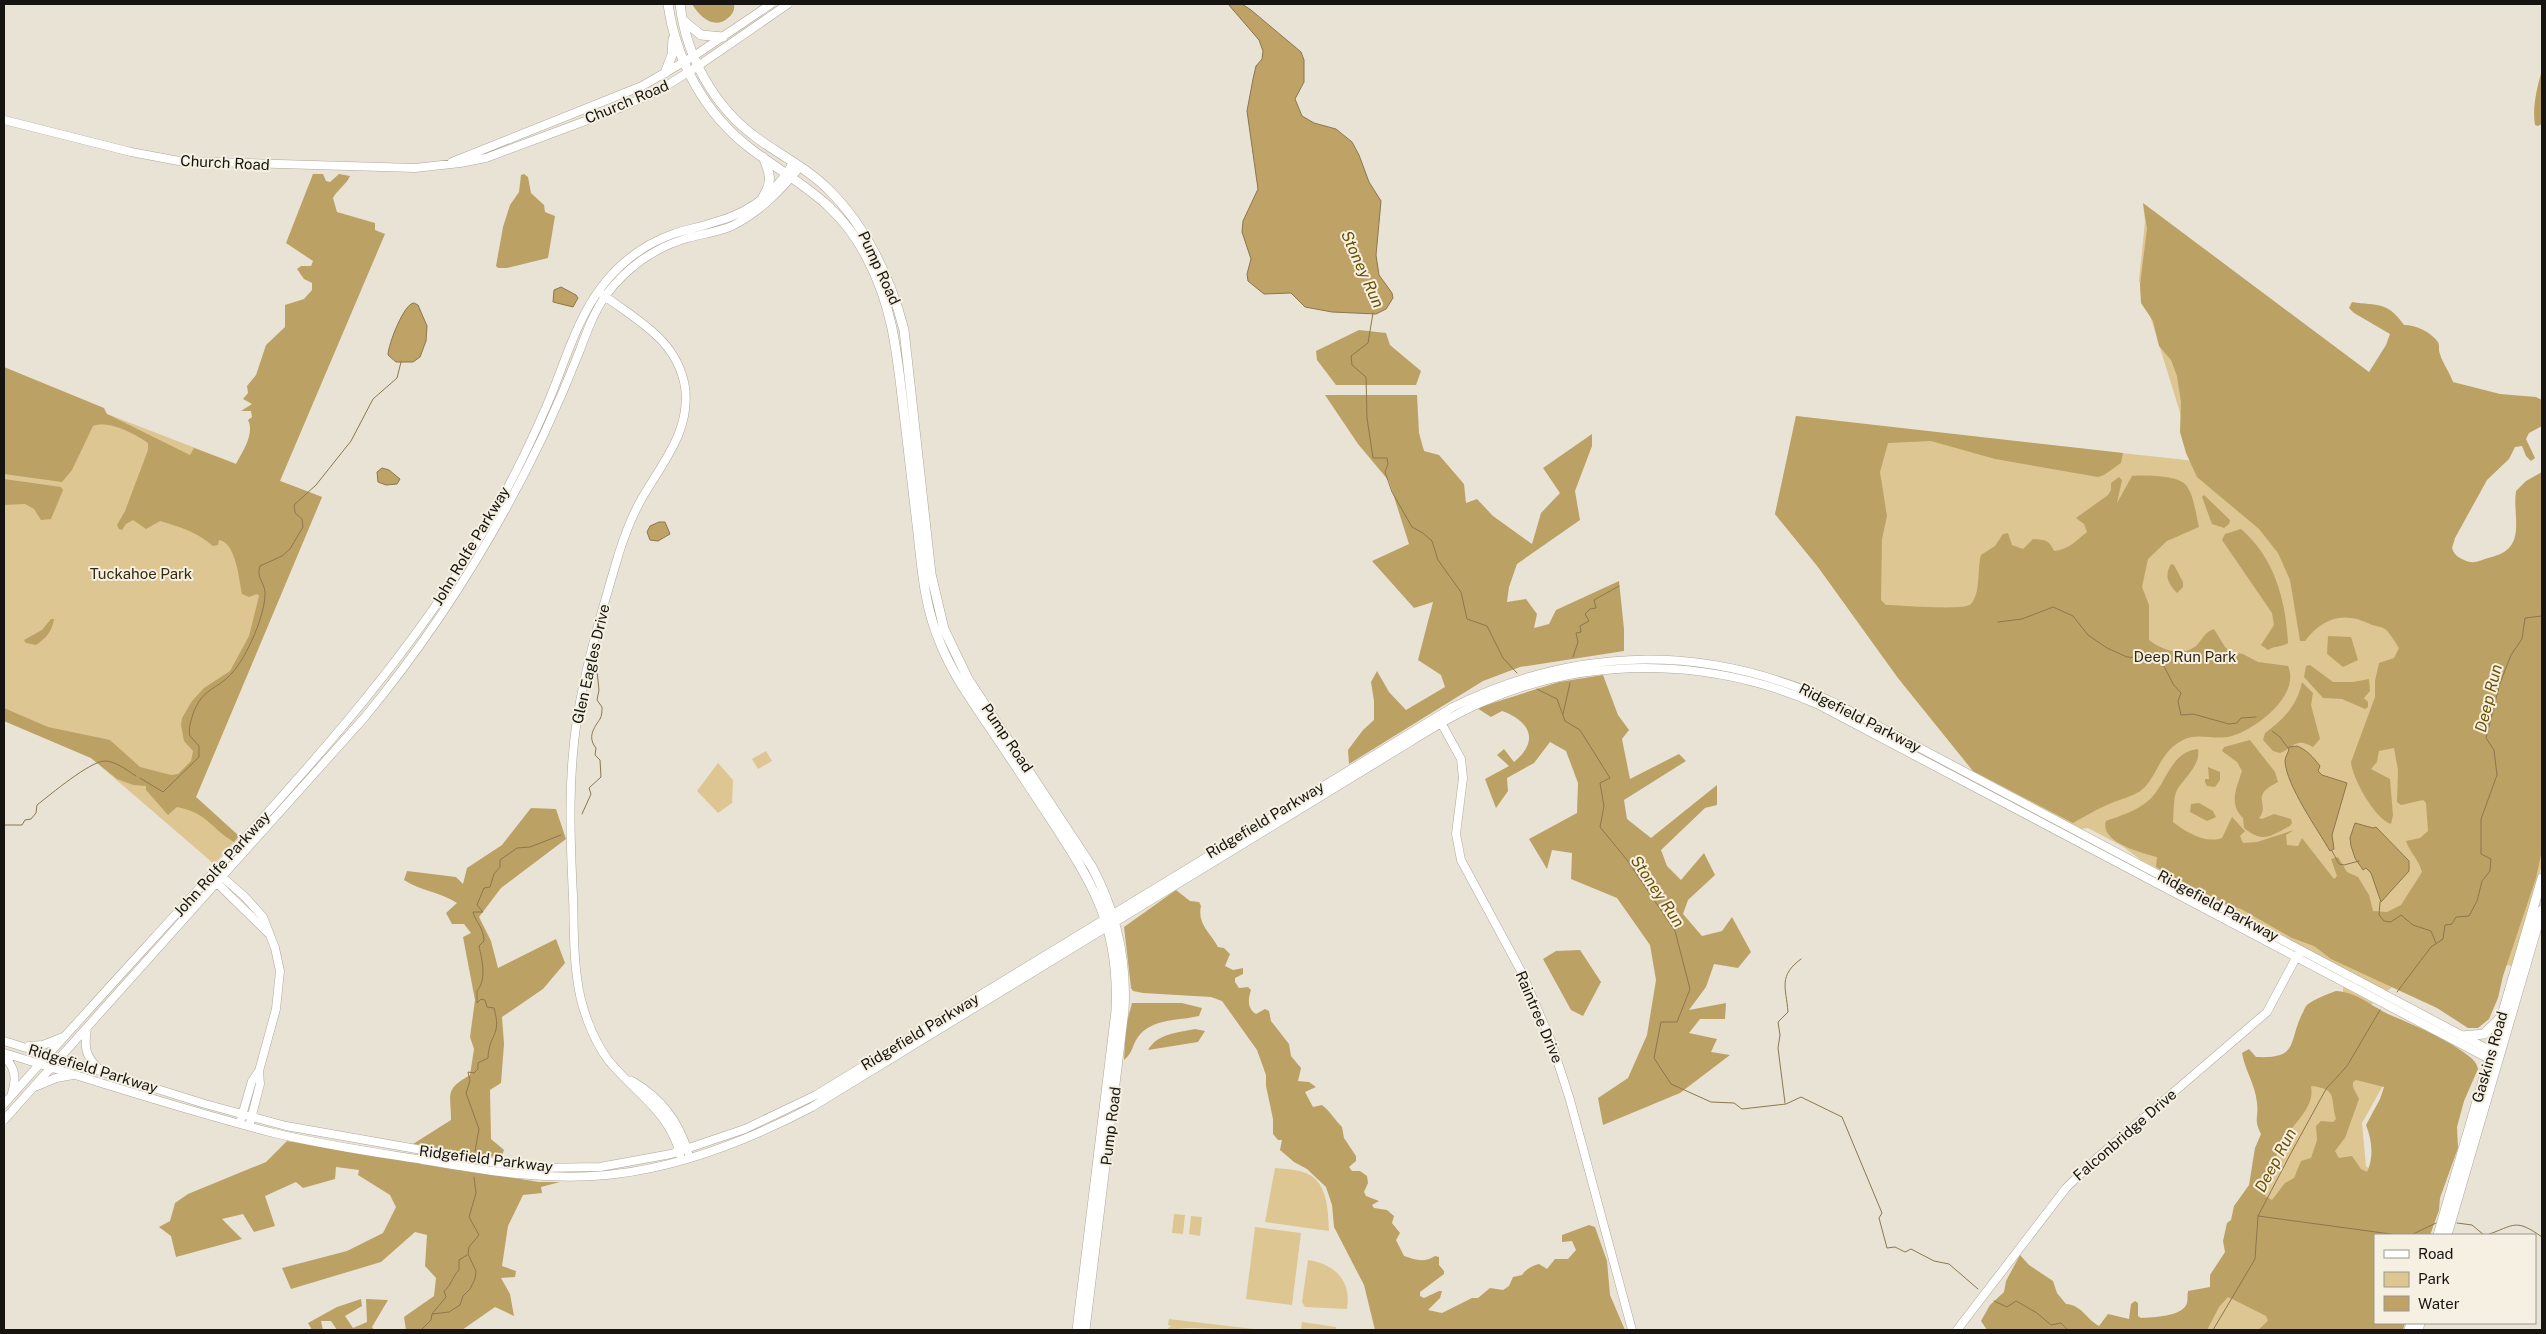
<svg xmlns="http://www.w3.org/2000/svg" width="2546" height="1334" font-family="'Public Sans',sans-serif">
  <rect width="100%" height="100%" fill="#e9e3d6"/>
  <path fill="#dec692" d="M2143,203L2383,603L2542,560V864L2512,966L2435,954L2387,991L2141,860L2122,846L2088,828L2082,829L1973,771L1898,678L1818,567L1775,514L1796,416L1891,428L2195,461L2139,280L2145,222Z
    M4,374L322,497L196,797L239,836L214,864L91,758L4,721Z
    M766,751L772,761L758,769L752,759Z
    M718,763L733,780L732,803L718,813L697,791Z
    M2343,987L2373,1003L2364,1012L2389,1075L2362,1123L2366,1166L2379,1178L2439,1210L2430,1235H2375L2301,1330H2189L2210,1302L2289,1115L2342,1027Z
    M1275,1168C1284,1169 1297,1169 1306,1173C1328,1182 1328,1211 1329,1231L1265,1222Z
    M1174,1214L1185,1215L1183,1234L1172,1233Z
    M1191,1216L1202,1217L1200,1236L1189,1234Z
    M1255,1227L1301,1233L1292,1305L1246,1299Z
    M1308,1260C1335,1264 1352,1281 1347,1309L1305,1307L1302,1302Z
    M1169,1319L1262,1330L1189,1328L1166,1330L1171,1326L1168,1325Z
    M1302,1322L1336,1327V1330H1301Z"/>
  <path fill="#bca164" fill-rule="evenodd" d="M692,4H734C735,10 733,14 728,18C714,30 700,17 692,4Z
    M2542,70V124L2538,126L2535,125C2532,108 2537,87 2542,70Z
    M313,174H323L326,181L330,182L339,174L350,176C346,185 338,189 333,198L337,212L375,223V230L385,234L280,481L322,497L196,797L239,836L234,842C210,828 208,813 177,807L168,815L146,790V786L133,785L117,779L91,758L4,721V708L48,727L110,740L140,767L171,775L178,774L191,761L193,751L184,741L181,725L182,718L192,701L204,688L230,671L249,636L259,596L257,594L249,597L242,594C239,579 236,543 219,540L218,545L213,546C197,532 180,527 160,521L146,529L133,520L126,524L122,530L119,529L117,525L125,511L148,450V443C135,434 109,420 93,426L72,470L62,482L4,474V367L104,408L107,414L190,455L194,448L236,464C242,452 255,434 248,420L252,417L251,411H241L252,404L243,399L248,393L247,386L256,375L266,345L285,327V305L304,299L312,290V283L304,279L297,269L301,266H311L313,261L286,243Z
    M524,174L528,177L531,193L544,205L545,212L555,216L548,258L507,268H498L496,266L503,227L510,205L519,192L521,175Z
    M2143,203L2369,372L2386,345L2390,334L2354,313L2349,308L2352,302C2378,306 2387,301 2404,325C2416,325 2431,332 2438,342C2440,346 2438,350 2440,354C2442,362 2450,373 2453,382L2500,394L2536,397L2542,400V426L2529,433L2526,439L2535,458L2531,461L2526,456L2522,446L2515,447L2509,459L2487,480L2455,538L2452,548C2454,556 2462,560 2470,562C2478,563 2485,558 2492,557C2528,548 2512,516 2516,491L2526,481L2542,472V850L2536,878L2503,976L2498,998L2489,1019L2478,1028H2468L2437,1008L2331,959L2314,946L2292,938L2241,909L2226,904L2162,871L2156,867L2157,857C2141,853 2099,842 2106,821C2120,816 2136,811 2148,801C2167,785 2169,752 2198,749C2201,765 2184,778 2177,790C2173,798 2174,813 2173,822C2186,832 2205,844 2222,838L2232,817L2245,831L2240,836L2243,843L2257,842L2294,830L2286,835L2287,845L2298,846L2302,838L2334,879L2337,876L2331,859L2338,857L2347,872L2358,877L2369,895L2373,911L2387,912L2401,905L2422,872C2418,858 2410,853 2406,841L2420,838L2428,831L2426,803L2423,800L2401,805L2397,802L2398,770L2394,748L2379,751L2377,762L2371,769L2390,779L2393,815L2391,824C2375,819 2352,778 2351,762L2375,697V681L2379,663L2394,658L2399,648C2395,642 2390,633 2385,629C2380,626 2374,626 2370,624C2343,611 2323,618 2305,641H2300L2290,580L2278,553L2259,529L2197,477L2186,453L2180,432L2181,402L2177,376L2171,360L2159,346L2153,321L2141,303L2140,285L2147,229Z
    M1359,330L1386,333L1390,345L1421,371L1416,385H1336L1317,360L1316,351Z
    M1325,395H1417L1419,433L1424,451L1439,455L1464,484L1466,503L1477,499L1493,516L1532,544L1541,513L1560,493L1543,468L1592,434V446L1575,491L1580,520L1517,564L1509,587L1507,602L1526,599L1537,614L1534,628L1549,624L1556,610L1619,581L1624,629V651L1520,667L1483,681L1349,764L1348,750L1363,730L1374,720V701L1371,682L1377,671L1389,692L1406,710L1445,687L1441,675L1418,660L1433,602L1414,608L1372,561L1409,544L1389,481L1358,444Z
    M1796,416L2123,453L2121,463L2104,475L2098,477L1995,459L1931,441L1888,443L1880,472L1887,516L1882,539L1881,600L1886,605C1899,605 1965,611 1971,604C1981,593 1977,568 1981,555L1995,546L2003,534L2008,533L2012,545L2023,549L2033,539C2046,540 2049,540 2054,551C2068,550 2077,540 2087,532L2084,524L2076,518L2108,495L2111,490V483L2119,477L2122,480L2117,503L2132,476C2144,475 2177,475 2186,485C2194,495 2196,515 2199,527L2167,541L2148,559L2142,587L2149,605V640C2162,650 2183,658 2197,645C2203,638 2205,632 2214,629L2225,647L2231,652L2243,654L2258,662L2288,666C2301,695 2256,729 2232,736C2215,741 2198,732 2183,740C2161,751 2159,771 2145,787C2135,797 2119,799 2107,805C2095,810 2084,817 2073,823L1973,771L1898,678L1818,567L1775,514Z
    M4,479L61,487L63,490L51,519L41,520L34,509L25,504L4,505Z
    M2204,495L2230,520L2229,524L2224,528L2212,524L2202,497Z
    M2241,529C2274,557 2286,600 2288,643C2281,648 2275,645 2268,650L2261,645L2274,625L2272,613L2222,540L2225,534Z
    M2171,564L2174,565L2183,582V587L2177,593C2168,583 2164,576 2171,564Z
    M51,619H54C52,632 46,638 36,645L26,643L24,640L42,630Z
    M2328,636L2351,637L2358,660L2343,667L2327,654Z
    M2310,665L2333,682H2353L2369,679L2370,691L2364,698L2368,702V707L2365,709L2342,699L2323,698L2304,677L2306,666Z
    M1603,675L1618,715L1629,730L1622,739L1630,779L1679,754L1686,761L1624,800L1627,819L1651,838L1717,785V805L1705,808L1661,850L1667,866L1681,880L1704,853L1715,875L1688,900L1683,914L1702,936L1722,931L1732,917L1751,952L1738,968L1714,964L1706,987L1689,1010L1726,1003L1725,1019H1700L1689,1033L1717,1039L1711,1052L1730,1055L1680,1093L1603,1125L1598,1098L1628,1078L1647,1035L1656,980L1650,945L1617,898L1571,879L1572,853L1552,850L1547,869L1529,839L1577,813L1578,783L1566,751L1550,742L1534,763L1507,778L1508,791L1496,808L1485,779L1509,766L1497,755L1504,749L1514,762C1540,741 1530,721 1502,711L1491,717L1477,708L1559,682Z
    M2302,682L2313,693L2311,705L2320,739L2313,747C2295,737 2295,747 2280,753L2273,751L2263,740L2265,733C2283,720 2297,706 2302,682Z
    M2250,740L2275,772L2278,782C2248,797 2271,803 2259,818L2262,819L2274,814L2291,819L2292,823L2290,826C2270,836 2264,844 2244,828L2243,818C2228,804 2237,787 2242,771L2237,762L2222,751L2224,747Z
    M2208,767L2220,772V780L2215,787L2207,786L2205,782V779H2209Z
    M2199,803L2213,811L2216,817L2207,821L2190,812L2191,804Z
    M531,808L556,809L566,839L501,888L479,917L491,941L498,968L556,939L565,963L543,989L502,1017L504,1044L501,1083L490,1090L491,1139L504,1150L501,1158L413,1144L451,1120C451,1093 444,1090 470,1075L474,1049L470,1037L475,1000L463,937L471,933L464,924H452L446,913L457,903C440,892 421,891 404,880L407,871L456,877L463,884L467,868L502,845Z
    M1176,890L1190,901L1199,902L1201,906C1197,924 1210,932 1218,947L1224,948L1230,954L1225,966L1233,970L1243,968V974L1235,978V982L1239,988L1248,987L1251,990C1248,999 1247,1008 1256,1014L1265,1009L1269,1011L1271,1021L1289,1044L1291,1056L1301,1068L1298,1081L1309,1082L1316,1087L1305,1092L1313,1107L1322,1105C1330,1111 1335,1120 1342,1127L1344,1138L1356,1156V1161L1349,1167L1352,1171H1360L1367,1176L1368,1183L1364,1192L1366,1196L1379,1201L1372,1205L1374,1208L1387,1210L1394,1216L1392,1223L1400,1233L1396,1240L1404,1256C1416,1260 1424,1263 1435,1256L1439,1257V1265L1444,1271V1274L1420,1292V1296L1424,1298L1439,1291H1442L1440,1298L1428,1310L1442,1313L1472,1298H1478L1490,1288L1503,1290L1509,1286L1513,1277L1522,1275C1526,1269 1532,1266 1539,1264L1547,1269L1555,1259H1568L1576,1250L1572,1241L1562,1242V1235L1589,1225L1595,1227L1607,1261L1610,1295L1625,1330H1375L1364,1285L1334,1227L1332,1205L1326,1187L1307,1169L1294,1162L1280,1150L1282,1140H1278L1273,1134V1119L1266,1086V1075L1257,1050L1222,1001L1211,997L1143,993L1133,991L1131,988L1124,927Z
    M1580,950L1601,982L1583,1016L1571,1010L1543,959L1556,951Z
    M2336,991C2356,992 2370,1005 2388,1014C2416,1026 2446,1038 2470,1057C2474,1060 2477,1064 2478,1069L2464,1101L2457,1127L2458,1148L2440,1198L2439,1210L2430,1235H2375V1323H2405L2403,1330H2258L2268,1321L2266,1316L2228,1297L2219,1307L2207,1330H1987L1981,1321L1990,1305L2004,1292L2006,1281L2020,1255L2029,1265L2053,1281L2057,1293L2066,1304C2082,1305 2086,1319 2099,1326L2108,1314L2129,1319L2131,1304L2135,1301L2138,1303V1316L2141,1318C2152,1317 2183,1317 2187,1303C2188,1299 2187,1295 2188,1291L2210,1287V1275L2225,1252L2223,1241L2227,1223L2231,1220L2234,1206L2249,1185L2255,1148L2261,1134C2253,1118 2259,1119 2257,1103C2255,1083 2245,1071 2242,1053L2249,1049L2256,1057C2299,1059 2288,1043 2302,1014C2304,1011 2305,1006 2308,1004C2315,999 2328,994 2336,991ZM2356,1080L2384,1087L2380,1099L2366,1125C2372,1140 2374,1158 2367,1172L2361,1169L2352,1156L2339,1158L2335,1151L2345,1138L2359,1099L2353,1087V1082ZM2311,1086C2338,1089 2330,1097 2336,1119L2333,1122L2321,1121L2316,1126L2317,1140L2311,1158L2301,1161L2294,1178L2285,1183L2272,1200L2265,1196C2269,1177 2275,1153 2286,1137C2296,1120 2315,1107 2311,1086Z
    M1132,1003H1182L1202,1008L1199,1016C1178,1021 1152,1018 1138,1037C1132,1045 1133,1053 1124,1060L1126,1025Z
    M1195,1029L1205,1031L1198,1042L1148,1050C1158,1033 1177,1033 1195,1029Z
    M287,1141L539,1182H560L541,1187L542,1193L523,1195L508,1226L502,1266L516,1271L515,1277L501,1278L510,1294L514,1316L495,1307L462,1330H406L404,1317L434,1296L436,1278L425,1266L427,1235L415,1232L381,1262L291,1289L282,1268L347,1251L383,1233L396,1207L390,1195L358,1175L359,1170L336,1167L335,1179L303,1188L296,1182L265,1196L275,1226L254,1232L243,1214L222,1219L242,1239L176,1257L171,1236L159,1227L170,1221L175,1203L188,1194L266,1162Z
    M361,1299L362,1306L345,1316L353,1328L367,1322L366,1299L388,1300L372,1327L374,1330H337L331,1321H321L323,1330H312L308,1323L337,1307Z"/>
  <path fill="#bea266" stroke="#8c774c" d="M1228,4H1242L1251,10L1301,52L1304,60V82L1295,99L1302,116L1314,123L1336,129L1352,142L1359,155L1369,182L1381,201L1376,255L1379,275L1392,293L1393,298L1386,309L1376,314L1332,312L1305,307L1291,293L1264,294L1248,281L1247,274L1251,259L1242,232L1243,221L1258,189L1247,111L1253,79L1256,66L1262,59L1263,51L1259,40Z
    M561,287L576,295L578,298L573,307L553,302L554,290Z
    M414,303L418,305L427,326L426,341L420,357L413,362H396L388,355C388,345 404,303 414,303Z
    M382,468L389,470L400,479L397,484L386,485L378,482L377,472Z
    M659,522H665L670,534L658,541L650,540L647,532L650,526Z
    M2297,746C2307,750 2313,757 2320,766L2318,771L2322,775L2347,783L2332,835L2334,849L2330,851C2318,830 2286,785 2285,761C2285,756 2289,753 2289,747Z
    M2355,823L2373,828L2376,827L2409,861V871L2381,902L2371,873L2366,868L2363,870L2355,858L2351,846L2350,838Z"/>
  <g fill="none" stroke-linecap="round" stroke-linejoin="round">
    <path stroke="#8c774c" stroke-width="1" d="M1373,313L1368,343L1351,356L1352,365L1366,377L1367,418L1373,458H1387L1388,464L1385,472L1392,492L1412,527L1423,533L1432,541L1438,560L1461,592L1467,619L1487,626L1503,658L1517,673
      M1998,622L2022,619L2053,607L2073,616L2088,635L2107,648L2127,657L2151,659L2163,664L2173,684L2181,693L2178,701L2181,715L2193,714L2229,724L2237,723L2241,718L2256,717
      M1573,657L1578,642L1576,633L1581,632L1580,626L1589,621L1585,614L1590,609L1596,608L1594,600L1619,586
      M1537,689L1557,699L1565,721L1580,730L1610,778L1600,783L1604,806L1600,827L1627,860L1675,931L1690,989L1677,1022H1661L1654,1058L1671,1084L1711,1102L1734,1103L1742,1109L1786,1104L1801,1097L1842,1117L1882,1213L1879,1218L1887,1248L1895,1247L1905,1252L1911,1249L1934,1261L1949,1264L1978,1289
      M1563,714L1570,683
      M2272,731L2280,737L2288,748
      M140,778L163,792L199,757V746L190,736C188,728 191,721 193,714C202,688 217,690 232,673C247,657 266,613 265,592C264,582 256,577 260,566L282,556L290,549L303,527L302,519L295,513L294,505L316,485L351,441L373,399L397,378L401,362
      M582,814L591,794L589,788L601,777L600,760L595,755L596,748C587,737 594,728 600,719C602,716 602,710 602,707L597,700L599,690L597,671
      M4,825H22L25,820L31,819L36,813L37,805C50,795 90,761 105,761C115,761 127,770 136,776
      M2332,851L2339,864L2344,865L2359,861
      M2380,902L2379,915L2384,921L2391,922L2401,915L2413,925L2431,931L2436,943
      M2397,992L2431,947L2443,939L2445,925L2452,924L2456,917L2469,916L2477,901L2482,881L2490,871L2491,859L2481,854V819L2497,775L2494,750L2486,738L2500,683L2511,655L2522,639L2525,618L2542,616
      M1785,1103L1778,1048L1780,1035L1778,1022L1788,1012C1786,987 1778,976 1801,959
      M475,1151L479,1129L466,1093L470,1081L468,1072L474,1073L478,1069V1063L488,1058C489,1033 502,1037 494,1008L487,1007L485,1000L481,999L477,1003V991C487,979 482,960 479,946L484,941C484,928 476,923 473,912H483L477,905L484,888L490,887L494,874L500,867V860L517,848L530,847L561,835
      M2258,1216L2398,1235
      M2457,1223L2472,1225L2484,1235
      M2411,1235L2436,1223
      M2487,1235C2515,1225 2515,1218 2542,1237
      M1994,1301L2007,1307L2016,1301L2037,1313L2051,1325L2061,1323L2068,1330
      M432,1314L446,1297L444,1291C451,1286 452,1277 459,1270V1260L467,1255
      M421,1330L431,1320L432,1314L449,1312L460,1305L463,1296L470,1289L475,1279L476,1271L468,1254L469,1247L479,1235L469,1217L476,1193L474,1177
      M2213,1330L2255,1259L2258,1216L2291,1153L2326,1089L2347,1066L2380,1010"/>
    <g stroke="#aea89c" stroke-width="9">
      <path id="secondary" d="M4,120L131,152L179,161L415,168L460,163L486,158L620,108L658,91L698,66L788,4
        M452,162L642,86L694,56L771,4
        M602,294C636,320 677,339 685,387C691,431 662,463 641,500C632,516 625,534 619,553C603,607 586,663 577,719C568,777 570,837 573,896C574,923 573,950 577,977C580,1005 592,1039 609,1061C636,1094 669,1111 680,1154
        M1439,719L1461,759L1463,778L1456,834L1461,860L1522,973L1551,1041L1570,1100L1632,1330
        M219,874L245,897L263,917L275,948L280,971L276,1009L259,1071L252,1081L241,1119
        M214,880L268,933
        M87,1028C84,1047 85,1056 99,1069
        M4,1041L205,1104L286,1126L496,1163L536,1168L600,1167L671,1154L745,1129L816,1095L1453,707C1578,645 1708,644 1835,703L2495,1053
        M29,1046L43,1045L63,1037
        M4,1053C93,1080 183,1110 274,1133C323,1145 373,1152 423,1160C487,1171 549,1182 615,1174C684,1166 751,1139 812,1107L1410,742C1436,726 1462,710 1490,699C1595,655 1713,659 1817,704L2493,1061
        M4,1056C15,1068 17,1078 12,1093
        M632,1081C661,1098 678,1120 688,1152
        M37,1086L56,1078L73,1075
        M4,1104C82,1016 162,930 241,842C318,757 392,673 455,577C491,523 521,465 547,405C564,366 576,319 603,285C621,262 645,244 673,234C687,229 701,227 715,222C749,213 776,192 793,163
        M4,1120L364,718C436,631 496,535 544,434C557,406 569,378 580,350C587,331 594,312 606,295C626,268 655,247 688,238C702,234 718,232 732,226C760,212 780,191 800,167
        M250,1123L260,1084L259,1071
        M1957,1330L2066,1188L2097,1158L2267,1012L2298,954"/>
    </g>
    <g stroke="#aea89c" stroke-width="10">
      <path id="primary" d="M668,4C676,61 705,114 751,149C799,185 838,201 867,258C894,309 897,356 904,413C909,453 913,493 918,533C922,571 925,609 941,645C952,672 968,695 984,719C1006,751 1027,783 1048,815C1093,884 1120,925 1116,1011L1077,1330
        M680,4C686,56 714,107 757,138C780,155 807,168 828,189C866,226 891,279 904,330L931,574L944,629L968,679L1092,867C1116,912 1127,959 1124,1010L1085,1330
        M684,21L701,35L723,37
        M665,73L672,55L673,39
        M763,157C770,173 773,182 763,197
        M2462,1036L2484,1034L2499,1019
        M2438,1235L2542,878
        M2447,1235L2542,910
        M2409,1330L2411,1323
        M2418,1330L2420,1323"/>
    </g>
    <use href="#secondary" stroke="#fff" stroke-width="8"/>
    <use href="#primary" stroke="#fff" stroke-width="9"/>
  </g>
  <g text-anchor="middle" stroke-width="4" stroke-linejoin="round" paint-order="stroke">
    <g font-size="15" fill="#161410" stroke="#f6f0e3">
      <text transform="translate(627 102) rotate(-23)" y="5">Church Road</text>
      <text transform="translate(225 163) rotate(3)" y="5">Church Road</text>
      <text transform="translate(879 268) rotate(65)" y="5">Pump Road</text>
      <text transform="translate(471 546) rotate(-59)" y="5">John Rolfe Parkway</text>
      <text transform="translate(591 664) rotate(-77)" y="5">Glen Eagles Drive</text>
      <text transform="translate(1860 718) rotate(27)" y="5">Ridgefield Parkway</text>
      <text transform="translate(1007 738) rotate(56)" y="5">Pump Road</text>
      <text transform="translate(1265 820) rotate(-31)" y="5">Ridgefield Parkway</text>
      <text transform="translate(222 864) rotate(-48)" y="5">John Rolfe Parkway</text>
      <text transform="translate(2218 906) rotate(28)" y="5">Ridgefield Parkway</text>
      <text transform="translate(1539 1017) rotate(67)" y="5">Raintree Drive</text>
      <text transform="translate(920 1032) rotate(-31)" y="5">Ridgefield Parkway</text>
      <text transform="translate(2490 1057) rotate(-74)" y="5">Gaskins Road</text>
      <text transform="translate(93 1069) rotate(17)" y="5">Ridgefield Parkway</text>
      <text transform="translate(1111 1126) rotate(-83)" y="5">Pump Road</text>
      <text transform="translate(2125 1135) rotate(-41)" y="5">Falconbridge Drive</text>
      <text transform="translate(486 1159) rotate(7)" y="5">Ridgefield Parkway</text>
    </g>
    <g font-size="15" fill="#362a0e" stroke="#f6f0e3">
      <text x="141" y="579">Tuckahoe Park</text>
      <text x="2185" y="662">Deep Run Park</text>
    </g>
    <g font-size="16" font-style="italic" fill="#6c5100" stroke="#f6f0e3">
      <text transform="translate(1363 269) rotate(66)" y="6">Stoney Run</text>
      <text transform="translate(2488 698) rotate(-76)" y="6">Deep Run</text>
      <text transform="translate(1658 891) rotate(56)" y="6">Stoney Run</text>
      <text transform="translate(2275 1160) rotate(-62)" y="6">Deep Run</text>
    </g>
  </g>
  <rect width="2546" height="1334" fill="none" stroke="#161410" stroke-width="10"/>
  <rect x="2374" y="1234" width="162" height="90" fill="#f6f0e3" stroke="#9c988f"/>
  <rect x="2384" y="1250" width="25" height="8" fill="#ffffff" stroke="#9c988f"/>
  <text x="2418" y="1259" font-size="15" fill="#161410">Road</text>
  <rect x="2384" y="1272" width="25" height="15" fill="#dec692" stroke="#9c988f"/>
  <text x="2418" y="1284" font-size="15" fill="#161410">Park</text>
  <rect x="2384" y="1296" width="25" height="15" fill="#bea266" stroke="#9c988f"/>
  <text x="2418" y="1309" font-size="15" fill="#161410">Water</text>
</svg>
